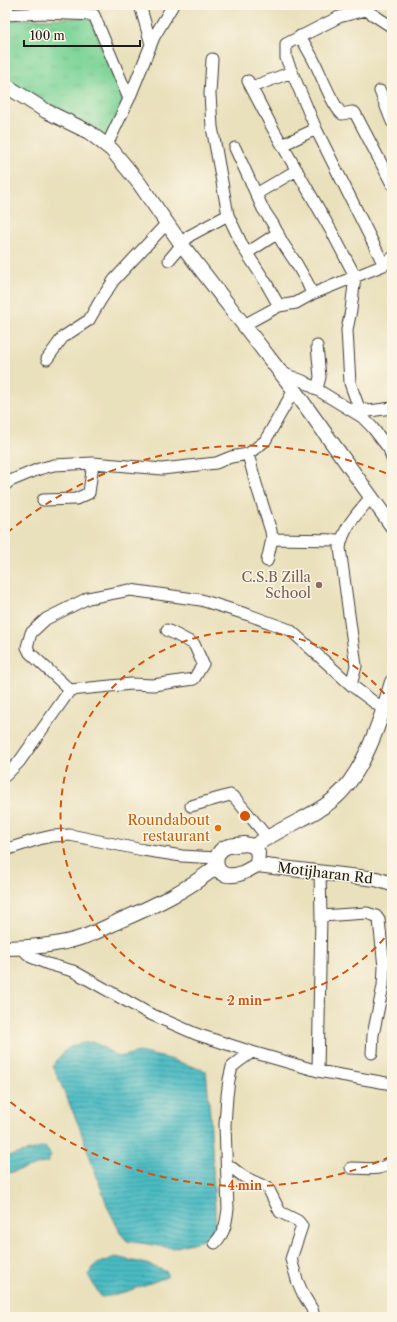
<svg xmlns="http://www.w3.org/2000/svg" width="397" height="1322" font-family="'Libre Caslon Text',serif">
  <defs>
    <pattern id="park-tufts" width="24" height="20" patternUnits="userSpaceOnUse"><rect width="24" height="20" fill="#7ed599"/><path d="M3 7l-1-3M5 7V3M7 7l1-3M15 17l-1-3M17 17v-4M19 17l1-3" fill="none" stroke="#6cb683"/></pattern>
    <pattern id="water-rules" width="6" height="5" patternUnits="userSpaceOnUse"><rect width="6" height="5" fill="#4cbbc3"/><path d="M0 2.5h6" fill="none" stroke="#3e979e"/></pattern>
  </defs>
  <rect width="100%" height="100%" fill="#fcf5e5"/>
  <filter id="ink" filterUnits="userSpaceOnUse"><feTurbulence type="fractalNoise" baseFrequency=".025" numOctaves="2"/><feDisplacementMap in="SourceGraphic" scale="8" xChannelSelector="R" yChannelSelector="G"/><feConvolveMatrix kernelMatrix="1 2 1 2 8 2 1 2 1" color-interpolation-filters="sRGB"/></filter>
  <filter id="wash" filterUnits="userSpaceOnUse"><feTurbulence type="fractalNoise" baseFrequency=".012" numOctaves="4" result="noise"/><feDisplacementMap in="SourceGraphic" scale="16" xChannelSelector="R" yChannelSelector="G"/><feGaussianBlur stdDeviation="0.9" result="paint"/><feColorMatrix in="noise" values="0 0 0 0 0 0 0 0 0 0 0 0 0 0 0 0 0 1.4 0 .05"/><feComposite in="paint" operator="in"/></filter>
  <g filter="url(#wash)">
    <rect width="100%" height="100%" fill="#e9e0bc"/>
    <path fill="url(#park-tufts)" stroke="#4d785a" d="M90,18L123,101L106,138L5,79V20Z"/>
    <path fill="url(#water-rules)" stroke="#346c70" d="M94,1042L119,1057L139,1052L170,1059L206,1071C212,1123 213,1175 216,1228L203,1240L173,1248L127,1241L121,1234L108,1208L79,1126L53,1066C67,1046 70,1044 94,1042Z
      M45,1147L51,1155L48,1162L5,1174V1157Z
      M115,1257L147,1264L167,1272V1277L117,1295L101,1297L88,1275L95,1265Z"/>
  </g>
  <g filter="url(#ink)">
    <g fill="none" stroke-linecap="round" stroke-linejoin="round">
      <g stroke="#3b3934" stroke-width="13">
        <path id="minor" d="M140,5L151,44
          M5,6L9,5
          M5,15L43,13L94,15L129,99
          M300,36C305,45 310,53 314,61C322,76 331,103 342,114L352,112L355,113L392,184
          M212,59L210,94L212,127L228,215L244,249L265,281L279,306
          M248,81L272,127L333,234L355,276L351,310L347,330L350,383L359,408
          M252,87L292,72
          M380,91L392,122
          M107,145L129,99L154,37L173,5
          M282,145L316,129
          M235,148L263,209L273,224L282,242L296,263L307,282L312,294
          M256,194L297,170
          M247,253L278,233
          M169,260L189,236L228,215
          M384,265L316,129L286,58V44L339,17L366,10L392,27
          M244,325L279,306L296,303L312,294L384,265L392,258
          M47,359L63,337L89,320L100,301L114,280L167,223
          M280,370L287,375L303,381L362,417L372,427L389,449L392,459
          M317,389L320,377L317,346
          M354,411L359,408L369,411L392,408
          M248,454L265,441L294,390
          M5,485L10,481L39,469L54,465L93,463L162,469L216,463L231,457L248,454L256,484L271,531L272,539L267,561
          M43,500L76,499L89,493L93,463
          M272,539L341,540
          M351,685L356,666L340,548C343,527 358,513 371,497
          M70,690L131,684L153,685L194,679L203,664L194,644L167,630
          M5,776L19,762L70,690L30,653L27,647L31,633L46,619L88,598L130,590L201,600L249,615L290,630L351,685L383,709
          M191,806L230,795L235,798L267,837
          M5,850L39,839L52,836L70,835L143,850L182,856L216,858
          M321,916L367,913L376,916L379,920L384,967L383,986L373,1035L372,1053
          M21,948L31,957L48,964L73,971L148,1013L196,1034L252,1052
          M318,1071L321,916L320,873
          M227,1164L244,1177L268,1188L280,1212L298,1221L302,1226L291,1259L297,1280L303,1294L312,1309L314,1317
          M351,1168C363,1168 383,1172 392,1161
          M215,1243C225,1232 226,1224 228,1209L225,1125L227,1096L229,1080L232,1067L238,1062L252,1052L318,1071L392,1084"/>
      </g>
      <g stroke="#3b3934" stroke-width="16">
        <path id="major" d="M5,85L46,111L89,132L112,150L139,183L182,245L294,390L392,526
          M245,844L254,846L258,853L257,865C248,870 238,877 227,875C212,872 214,852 226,847C232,845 239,845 245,844Z
          M254,846C269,836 285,828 302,819C313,813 325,807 335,798C364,773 381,719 392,682
          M257,865L376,879L392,884
          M5,948C29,948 61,945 83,937C95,933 107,927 119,921C154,906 188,890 217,866"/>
      </g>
      <use href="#minor" stroke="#fff" stroke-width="11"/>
      <use href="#major" stroke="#fff" stroke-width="14"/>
    </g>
  </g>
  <g fill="none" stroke="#d4530e" stroke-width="2" stroke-dasharray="7 5">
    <path d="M392 929A185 185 0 1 1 392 703"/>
    <path d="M390 1157A370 370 0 0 1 7 1099M7 533A370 370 0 0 1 390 475"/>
  </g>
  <circle fill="#8d6e63" stroke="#fcf5e5" stroke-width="1.5" cx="319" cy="585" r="4"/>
  <circle fill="#e8710a" stroke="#fcf5e5" stroke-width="1.5" cx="218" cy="828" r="4"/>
  <g text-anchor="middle" stroke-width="3" stroke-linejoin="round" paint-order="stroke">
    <g font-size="14" fill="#785e54" stroke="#fcf5e5" text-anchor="end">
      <text x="311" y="582">C.S.B Zilla<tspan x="311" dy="16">School</tspan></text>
    </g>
    <g font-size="14" fill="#c56008" stroke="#fcf5e5" text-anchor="end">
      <text x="210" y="825">Roundabout<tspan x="210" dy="16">restaurant</tspan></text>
    </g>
    <g font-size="14" fill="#1c1c1c" stroke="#fcf5e5">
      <text transform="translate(325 873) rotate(7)" y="5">Motijharan Rd</text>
    </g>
  </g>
  <circle cx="245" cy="816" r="6" fill="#d4530e" stroke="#fcf5e5" stroke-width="2"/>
  <g font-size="12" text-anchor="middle" font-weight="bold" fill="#d4530e" stroke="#fcf5e5" stroke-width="3" stroke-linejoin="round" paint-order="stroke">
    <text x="245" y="1005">2 min</text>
    <text x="245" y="1190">4 min</text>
  </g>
  <rect width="397" height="1322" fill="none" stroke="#fcf5e5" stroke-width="20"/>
  <path d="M24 40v6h116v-6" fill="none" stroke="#1c1c1c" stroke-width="2"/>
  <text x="30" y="40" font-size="12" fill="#1c1c1c" stroke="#fcf5e5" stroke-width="3" paint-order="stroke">100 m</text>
</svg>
